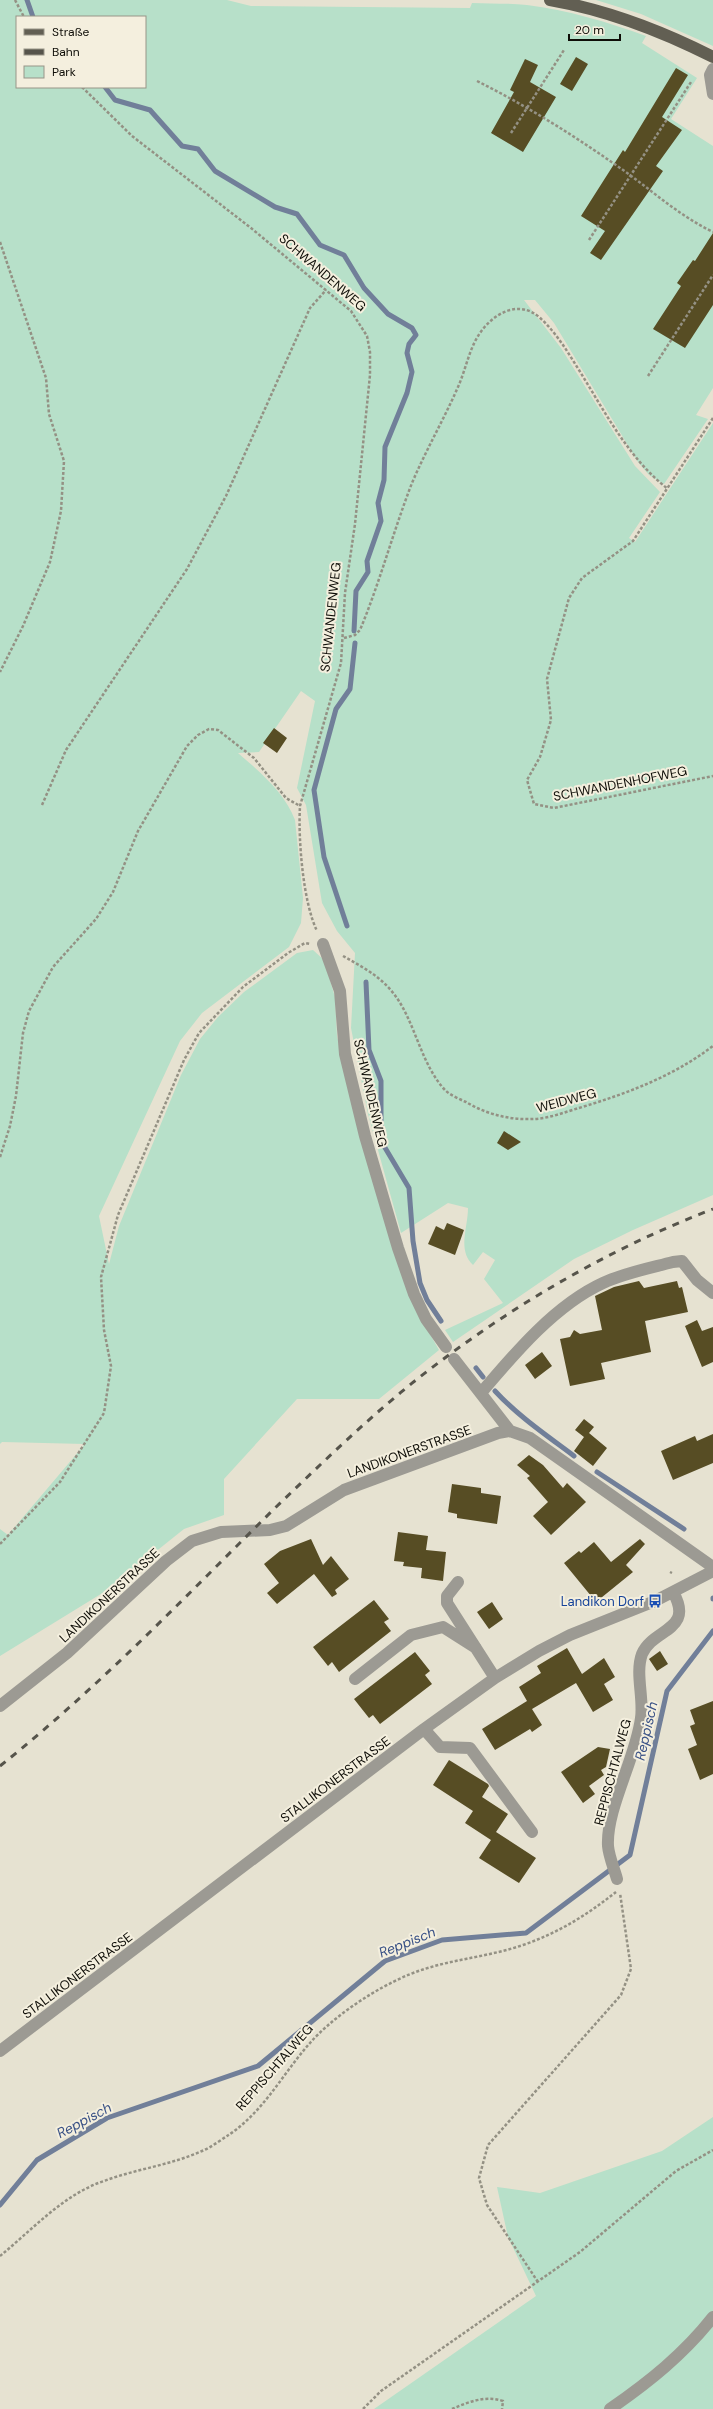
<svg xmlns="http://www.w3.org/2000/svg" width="713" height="2409" font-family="'DM Sans',sans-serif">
  <rect width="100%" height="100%" fill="#e6e2d1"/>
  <path fill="#b7e0c9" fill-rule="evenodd" d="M0,0H227L251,6L470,8L472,3C490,4 509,3 527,5C568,10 607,22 646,36L642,43L697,78L671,119L713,146V388L696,415L708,419L664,484L649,475L638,462L554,323L535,300H524L561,348L635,466L660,492L629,538L635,542L713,423V1195L633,1230L574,1259L453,1342L445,1330L503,1303L484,1279L495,1260L483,1252L473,1265C457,1250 468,1228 468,1208L448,1203L401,1233L368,1114L351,1028L355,953L337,931L322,903L306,805L297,788L315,701L301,691L259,752L238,753C260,772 285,793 295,820L303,898L301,923L289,947L202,1013L180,1041L99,1216L109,1264L119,1226L144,1165L181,1075L200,1039L218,1017L244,992L297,953L313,950L324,960L335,997L337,1036L358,1130L414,1306L439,1350L379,1399H297L224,1479V1515L184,1529L109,1589L0,1656V1529L8,1535L85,1444L2,1442L0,1444ZM17,17H145V87H17Z
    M596,0H713V46L641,14Z
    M713,2117V2409H374L536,2296L508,2237L497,2187L540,2193L662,2151Z"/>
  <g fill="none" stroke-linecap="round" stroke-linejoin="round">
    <path stroke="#717f99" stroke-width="5" d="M27,0L33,17
      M105,87L115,100L150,110L182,146L198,149L215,171L275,207L297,214L320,245L344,255L364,288L388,314L412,328L416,335L409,344L407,353L412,372L407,393L385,447L384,480L378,503L381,521L367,561L368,572L356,591L354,631
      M347,926L324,857L314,790L336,709L350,689L355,643
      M366,982L369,1050L381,1081V1134L384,1146L409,1188L413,1241L420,1283L427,1300L441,1321
      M476,1368L483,1377
      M495,1391C518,1416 546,1435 574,1456
      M597,1472L684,1529
      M713,1598V1599
      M0,2205L37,2160L107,2118L258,2066L385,1961L442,1940L526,1933L630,1855L667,1691L713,1631"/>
  </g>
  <path fill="#574d24" d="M576,57L588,64L572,91L560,84Z
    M525,59L538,65L530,82L556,97L523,152L491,133L514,92L510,90Z
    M676,68L688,75L662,117L682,130L656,166L663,171L601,260L590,253L605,231L581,216L623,150L625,152Z
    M713,233V305L685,348L653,329L681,286L677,283L693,260L695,261Z
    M274,728L287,738L277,753L263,743Z
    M504,1131L521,1142L508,1150L497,1143Z
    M447,1223L464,1230L455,1255L428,1244L436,1226L444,1230Z
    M639,1281L644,1288L677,1281L679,1288L682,1287L688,1312L645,1321L651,1352L601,1363L605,1379L570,1386L560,1339L570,1337L574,1330L580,1334L602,1330L595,1296L614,1287Z
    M697,1320L702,1331L713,1327V1362L702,1367L685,1326Z
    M542,1352L552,1366L535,1379L525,1365Z
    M584,1419L594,1427L589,1433L607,1448L593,1466L574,1451L584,1437L575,1430Z
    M713,1434V1463L673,1480L661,1451L695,1436L697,1441Z
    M529,1455L543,1465L563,1488L567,1483L586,1502L551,1535L533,1516L548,1502L527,1478L530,1476L517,1465Z
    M452,1484L481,1488V1493L501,1496L497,1524L457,1518V1514L448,1512Z
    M398,1532L428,1536L426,1550L446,1552L443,1581L421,1578L422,1568L403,1566L404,1562L394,1561Z
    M311,1539L323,1565L331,1556L349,1579L335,1590L337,1594L332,1597L314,1574L277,1604L267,1593L279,1583L264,1564L280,1551Z
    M640,1539L645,1544L626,1565L633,1572L596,1602L564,1563L579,1551L581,1553L594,1542L611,1562Z
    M374,1600L389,1619L384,1622L391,1631L339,1672L332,1662L328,1666L313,1647Z
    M492,1602L503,1619L489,1629L477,1612Z
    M567,1648L582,1674L604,1658L615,1677L604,1684L613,1700L593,1712L576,1683L532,1709L542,1725L532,1732L530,1729L495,1750L482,1729L527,1701L519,1687L541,1673L537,1666Z
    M660,1651L668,1664L657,1671L649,1659Z
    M415,1652L430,1671L425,1675L432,1684L380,1724L373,1715L369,1718L354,1699Z
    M713,1701V1774L700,1780L688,1749L697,1745L690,1726L695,1724L690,1710Z
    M598,1747L610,1749L606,1767L601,1770L604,1775L589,1786L595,1794L583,1803L561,1772Z
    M449,1760L488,1784L489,1786L482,1797L508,1814L496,1832L536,1858L519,1883L479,1858L495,1834L491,1840L465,1823L473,1811L433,1785Z"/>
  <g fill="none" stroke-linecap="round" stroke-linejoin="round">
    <path stroke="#949184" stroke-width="2.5" stroke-dasharray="3 2" stroke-linecap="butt" d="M15,0L24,17
      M477,81C531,108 581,140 630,175C657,195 682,217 713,232
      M82,87L132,136L251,228L351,311L367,336L370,352V375L355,524L345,593L341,663L300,806C298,839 303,902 317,931
      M511,133L564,50
      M589,240L691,82
      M0,242L46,378L49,414L64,461L61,511L50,562L23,626L0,672
      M648,376L713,275
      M713,418L633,541L582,578L569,598L547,679L551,720L540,757L527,780L534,804L554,808L713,776
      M344,638L355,635L360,630C380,582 393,532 412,483C426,450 444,419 458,387C466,369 469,349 480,333C493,314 518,299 539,317C556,332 567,351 579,370C605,412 629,459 668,489
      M42,805L66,750L187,569L226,496L310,308L326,290
      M343,956C359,965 376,974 388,987C415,1015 418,1061 445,1090C450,1095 459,1099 466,1102C486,1114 509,1120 532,1119C548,1119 565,1112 579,1108C628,1093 672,1077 713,1046
      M0,1157L10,1126L16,1096L23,1033L29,1011L53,967L96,919L113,892L138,831L187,746L198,735L209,729L218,730L254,758L286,798L300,806
      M0,1544L60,1482L104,1413L111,1366L104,1330L101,1277L118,1215L184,1060L199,1033L243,987L288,953L305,943L310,944
      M670,1572L672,1573
      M0,2256C32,2230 64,2194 104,2181C136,2169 171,2165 202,2151C212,2147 222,2139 230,2134C264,2111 284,2072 310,2043C330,2020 366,1995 393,1982C437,1959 479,1960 523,1945C558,1933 587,1915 616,1892
      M538,2282L487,2205L479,2178L488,2145L621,1995L631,1969L620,1893
      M363,2409L381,2391L580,2252L676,2171L713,2150
      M452,2409C468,2402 486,2395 503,2401L502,2409"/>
    <path stroke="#9c9a93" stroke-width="12" d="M713,69L710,75L713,94
      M323,944L340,991L345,1054L365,1136L398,1248L414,1294L426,1319L446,1347
      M454,1359L510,1431
      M481,1393C514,1354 555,1305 603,1283C624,1273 650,1268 673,1262L682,1261L697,1280L713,1293
      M458,1582L447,1596V1603L495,1678
      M355,1679L411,1635L443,1627L476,1648
      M0,1706L67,1653L166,1561L192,1541L221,1532L270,1530L286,1526L344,1490L498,1433L510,1431L530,1438L713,1567
      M424,1729L440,1747L470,1748L532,1832
      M617,1879C614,1868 609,1857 608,1846C606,1809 636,1758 641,1718C644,1698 635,1673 642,1654C653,1628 695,1631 673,1592
      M0,2051L424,1729L495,1678L539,1651L570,1635L655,1601L713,1571
      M610,2409C649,2382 684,2354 713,2317"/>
    <path stroke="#625f53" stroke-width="12" d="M550,0C607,10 662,31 713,57"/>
    <path stroke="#56544b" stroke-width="3" stroke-dasharray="7 7" stroke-linecap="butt" d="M0,1766C98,1688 185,1597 274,1509C320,1465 366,1420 416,1380C506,1309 606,1250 713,1209"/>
  </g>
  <defs>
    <g id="bus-bare" transform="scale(1.08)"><path d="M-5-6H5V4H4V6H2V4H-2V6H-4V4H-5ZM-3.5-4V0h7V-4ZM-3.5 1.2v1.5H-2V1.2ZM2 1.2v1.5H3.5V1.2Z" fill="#1a4fb4" stroke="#f4efde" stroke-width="2.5" paint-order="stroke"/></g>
  </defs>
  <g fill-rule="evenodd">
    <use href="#bus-bare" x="655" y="1601"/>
  </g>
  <g text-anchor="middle" stroke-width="4" stroke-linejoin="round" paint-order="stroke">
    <g font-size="13" fill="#0e0d07" stroke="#f4efde">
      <text transform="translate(323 272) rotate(41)" y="5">SCHWANDENWEG</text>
      <text transform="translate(330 617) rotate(-84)" y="5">SCHWANDENWEG</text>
      <text transform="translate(620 783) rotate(-11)" y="5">SCHWANDENHOFWEG</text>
      <text transform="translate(371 1093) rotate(77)" y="5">SCHWANDENWEG</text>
      <text transform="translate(566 1100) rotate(-15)" y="5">WEIDWEG</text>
      <text transform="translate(409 1451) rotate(-20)" y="5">LANDIKONERSTRASSE</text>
      <text transform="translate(109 1595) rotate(-43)" y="5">LANDIKONERSTRASSE</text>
      <text transform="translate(612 1772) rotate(-75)" y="5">REPPISCHTALWEG</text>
      <text transform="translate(335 1779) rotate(-37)" y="5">STALLIKONERSTRASSE</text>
      <text transform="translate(77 1975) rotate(-37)" y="5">STALLIKONERSTRASSE</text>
      <text transform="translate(274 2067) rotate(-49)" y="5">REPPISCHTALWEG</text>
    </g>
    <g font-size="13" fill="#164399" stroke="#f4efde" text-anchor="end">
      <text x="644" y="1606">Landikon Dorf</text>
    </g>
    <g font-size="14" font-style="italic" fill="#3a5286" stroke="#f4efde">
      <text transform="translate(646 1731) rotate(-77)" y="5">Reppisch</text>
      <text transform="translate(407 1942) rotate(-22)" y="5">Reppisch</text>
      <text transform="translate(84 2120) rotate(-28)" y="5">Reppisch</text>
    </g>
  </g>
  <rect x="16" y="16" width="130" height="72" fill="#f4efde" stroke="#989588"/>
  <rect x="24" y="29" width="20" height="6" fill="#625f53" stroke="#989588"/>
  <text x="52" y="36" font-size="12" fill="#0e0d07">Straße</text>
  <rect x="24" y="49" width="20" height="6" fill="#56544b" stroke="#989588"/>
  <text x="52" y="56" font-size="12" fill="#0e0d07">Bahn</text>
  <rect x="24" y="66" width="20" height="12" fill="#b7e0c9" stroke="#989588"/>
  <text x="52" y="76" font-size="12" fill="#0e0d07">Park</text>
  <path d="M569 34v6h51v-6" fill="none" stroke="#0e0d07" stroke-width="2"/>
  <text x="575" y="34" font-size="12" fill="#0e0d07" stroke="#f4efde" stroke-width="3" paint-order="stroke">20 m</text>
</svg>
